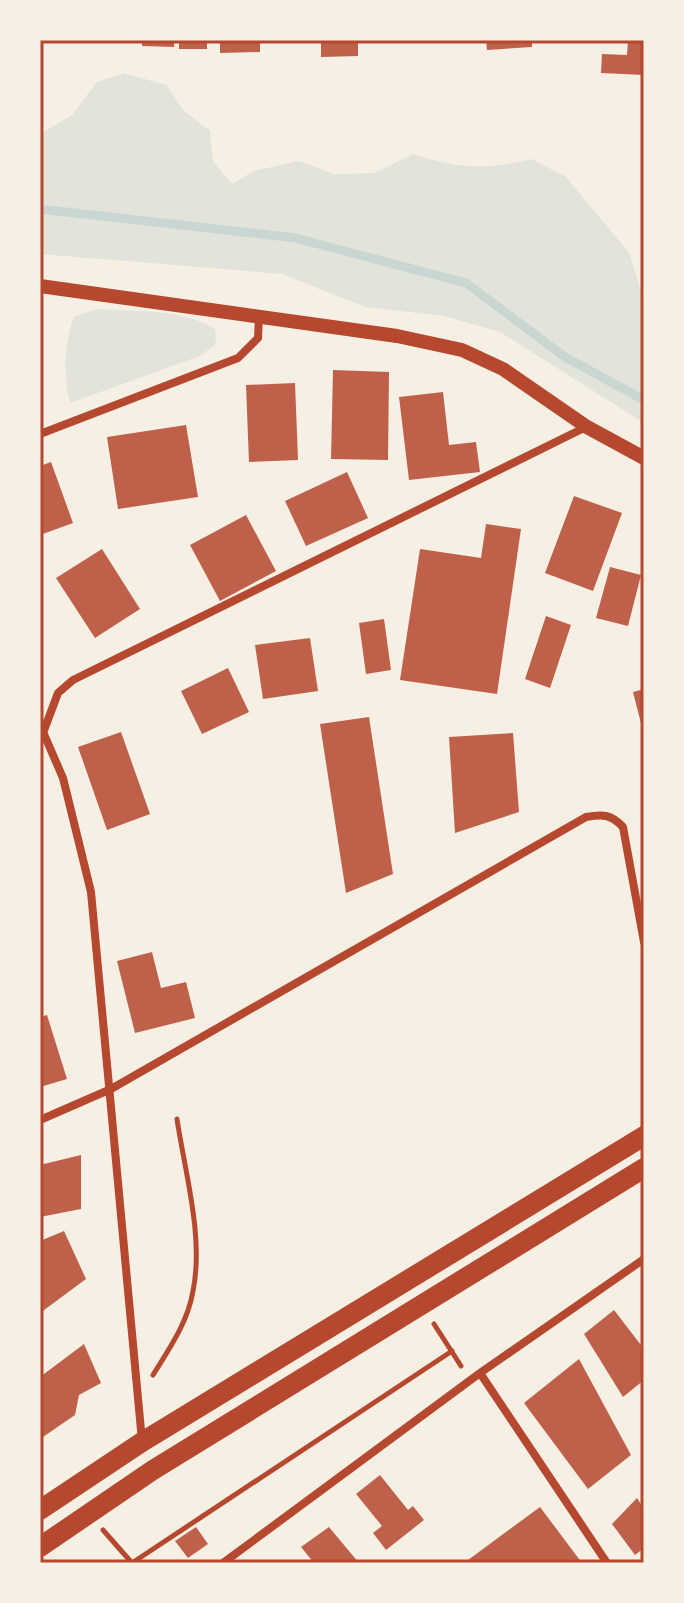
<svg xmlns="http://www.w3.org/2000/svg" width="684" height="1603" font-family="Georgia,serif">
  <rect width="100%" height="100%" fill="#f6efe4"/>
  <path fill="#e2e4dc" d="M124,73L166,85L183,110L210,131L213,161L232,184L254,171L299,161L334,174L374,173L413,154C459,169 485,170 532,159L566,177L630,254L644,302V423L500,332L444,316L365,307L282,274L40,254V134L72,115L97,82Z
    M97,309C136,312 181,308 215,329L216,344L200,356L70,403C63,376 64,344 74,317Z"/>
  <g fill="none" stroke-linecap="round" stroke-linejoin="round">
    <path stroke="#c9d6d2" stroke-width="9" d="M40,209L295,238L466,283L565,357L644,400"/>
  </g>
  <path fill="#bf614a" d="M142,40H174V47L142,46Z
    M179,40H207V49H179Z
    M220,40H260V52L220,53Z
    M321,40H358V56L321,57Z
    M486,40H532V47L487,50Z
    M628,40H644V75L601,73L602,54L627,55Z
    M333,370L389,372L388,460L331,459Z
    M295,383L298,460L249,462L246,385Z
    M443,392L449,445L476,442L480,472L409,480L399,397Z
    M186,425L198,497L118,509L107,437Z
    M51,462L73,523L40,535V466Z
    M347,472L368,518L306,546L285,501Z
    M574,496L622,513L593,591L545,573Z
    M246,515L276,571L220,601L190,545Z
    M486,524L521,529L497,694L400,680L420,549L481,558Z
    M102,549L140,609L95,638L56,578Z
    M610,567L641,575L628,626L596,618Z
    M546,616L571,625L550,688L525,679Z
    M384,619L391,670L366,674L359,623Z
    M310,638L318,691L263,699L255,645Z
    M228,668L249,712L202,734L181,691Z
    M644,689V731H643L633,692Z
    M369,717L393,874L346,893L320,724Z
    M121,732L150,814L107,830L78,747Z
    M513,733L519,812L455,833L449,737Z
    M152,952L161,988L186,982L195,1018L135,1033L117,961Z
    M47,1015L67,1079L40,1087V1017Z
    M81,1155V1209L40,1217V1165Z
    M64,1231L86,1279L40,1313V1241Z
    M614,1310L644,1349V1380L623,1397L584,1334Z
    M84,1344L101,1383L79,1395L75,1415L40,1439V1377Z
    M579,1359L631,1455L588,1489L524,1403Z
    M380,1475L408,1510L413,1506L424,1520L386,1550L373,1533L382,1526L356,1494Z
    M637,1498L644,1509V1548L635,1555L612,1524Z
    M540,1507L582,1563H464Z
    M196,1527L208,1544L188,1558L175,1541Z
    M329,1527L359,1563H314L301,1547Z"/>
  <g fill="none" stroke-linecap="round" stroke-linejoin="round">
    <path stroke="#b5482f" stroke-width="5" d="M434,1324L461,1366
      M153,1375C169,1349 188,1322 193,1291C204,1237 185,1173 177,1119
      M103,1530L132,1563L452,1351"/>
    <path stroke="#b5482f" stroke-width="8" d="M40,434L238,358L258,338L259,317
      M40,725L63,778L91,892L142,1441
      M43,733L58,693L73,680L586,427
      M40,1120L111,1089L586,817C602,814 611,814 623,827L644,942
      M480,1373L607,1563
      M223,1563L480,1373L644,1259"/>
    <path stroke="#b5482f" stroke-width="14" d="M40,286L397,336L462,350L503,369L587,427L644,458"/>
    <path stroke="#b5482f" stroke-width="20" d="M40,1510L142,1442L644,1136
      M40,1547L153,1470L644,1168"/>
  </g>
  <rect width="684" height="1603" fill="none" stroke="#f6efe4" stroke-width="84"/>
  <rect x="42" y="42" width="600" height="1519" fill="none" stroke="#b5482f" stroke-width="3"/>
</svg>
